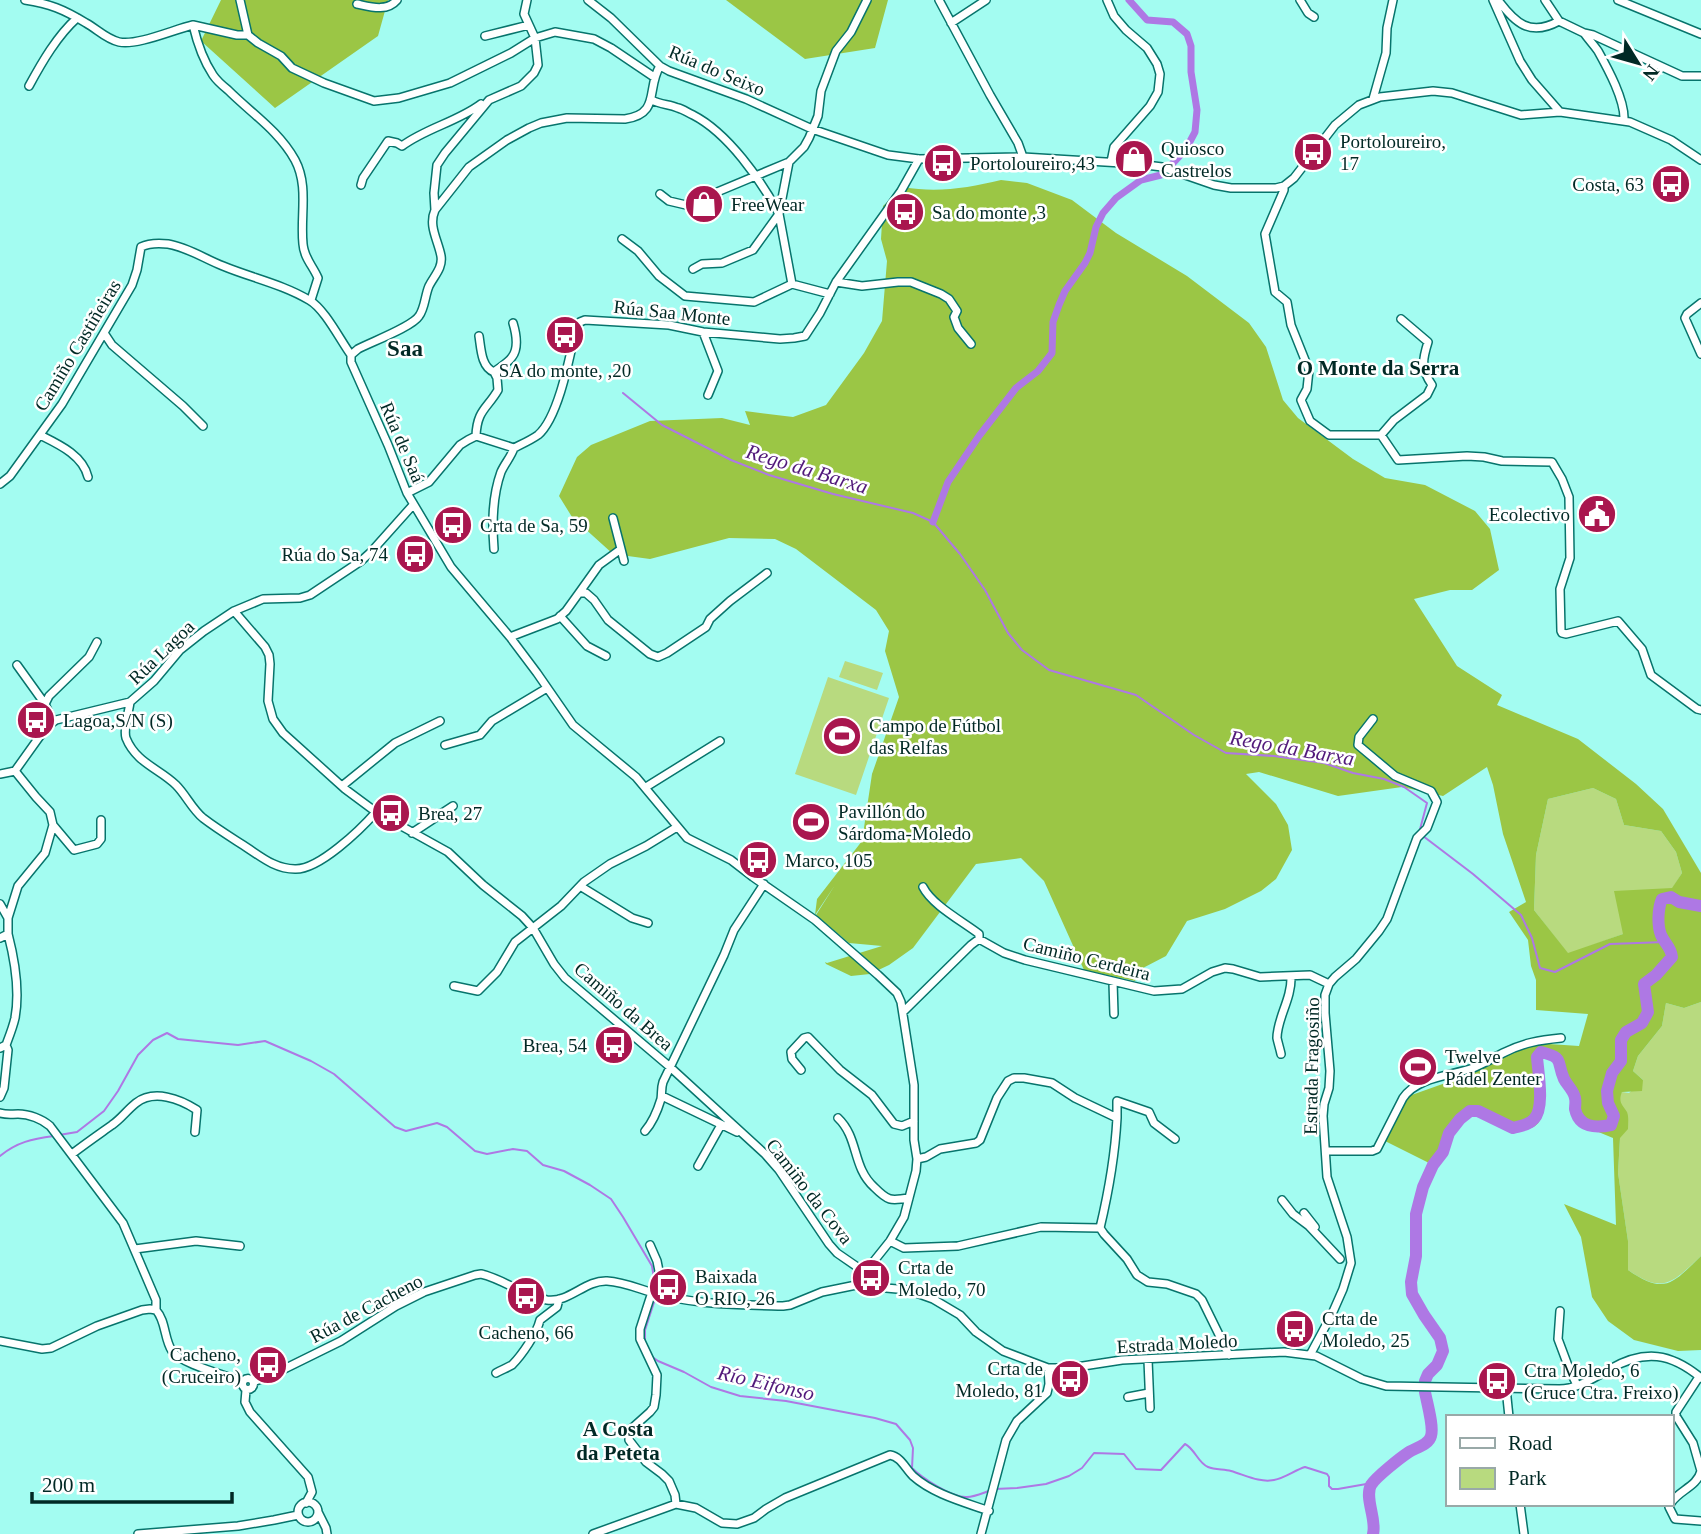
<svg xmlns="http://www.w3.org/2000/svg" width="1701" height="1534" font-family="Georgia,serif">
  <rect width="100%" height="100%" fill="#a3fcf1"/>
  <path fill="#b8da7f" d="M845,661L883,673L877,690L839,677Z
    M828,677L889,698L856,795L795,774Z
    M1593,788L1616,799L1624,825L1661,831L1676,852L1682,873L1672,889L1623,934L1568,954L1534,910L1536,855L1548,799Z
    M1701,1002V1256C1673,1282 1664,1295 1628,1270V1241L1618,1173L1620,1138V1095L1622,1092L1629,1093L1643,1080L1633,1071L1638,1056L1662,1026L1666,1003L1684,1008Z"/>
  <path fill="#9bc645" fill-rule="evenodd" d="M221,0H388L378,36L275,108L201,41Z
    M726,0H888L875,48L805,59Z
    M1001,180L1027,183L1072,200L1116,233L1187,276L1249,323L1266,347L1283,400L1298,418L1353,459L1385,478L1425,485L1475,511L1490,529L1499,570L1472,590H1450L1414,599L1457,666L1502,695L1497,705L1578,739L1636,784L1663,809L1701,873V1002L1684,1008L1666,1003L1662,1026L1638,1056L1633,1071L1643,1080L1642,1091L1622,1092C1618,1102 1622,1104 1627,1112C1629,1117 1628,1124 1628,1129L1620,1138L1618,1173L1628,1241V1270C1665,1296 1673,1283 1701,1256V1350L1678,1351L1634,1340L1608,1321L1592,1297L1581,1237L1564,1204L1616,1225L1613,1138L1579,1124L1568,1083L1559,1079C1556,1066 1557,1061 1543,1057L1542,1058C1543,1076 1551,1115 1535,1126C1529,1130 1519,1131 1512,1133L1477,1115H1472L1463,1122L1453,1135L1447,1154L1437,1167L1385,1141L1406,1097L1451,1081L1493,1060L1534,1043L1579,1046L1588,1014L1536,1010V980L1531,966L1528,940L1509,912L1526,902L1503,834L1493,785L1487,767L1443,796L1402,787L1338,796L1259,772L1246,774L1276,804L1288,825L1292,850L1276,879L1261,891L1225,909L1187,921L1166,956L1141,969L1135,981L1084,970L1044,881L1021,858L976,864L913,948L889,965L870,974L851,976L826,964L825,962L827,963L882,946L849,943L816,915L835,885L815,915L817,899L862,841L872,774L899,697L885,651L889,631L876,610L796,549L775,539L729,538L650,559L613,554L572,517L559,496L577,457L591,445L650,421L722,418L750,425L745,411L793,417L826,405L864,353L882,321L887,261L881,239L883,206L903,187C937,193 968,188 1001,180ZM1593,788L1616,799L1624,825L1661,831L1676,852L1682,873L1672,888L1614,891L1623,934L1568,953L1534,910L1536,855L1548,799Z"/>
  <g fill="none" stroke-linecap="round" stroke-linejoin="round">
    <path stroke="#ae78e4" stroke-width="2" d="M623,393L662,425L731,460L769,475L833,494L913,513L933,522L960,554L985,590L1008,633L1022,650L1049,670L1136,695L1194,735L1226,753L1274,756L1324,763L1353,773L1384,779L1404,787L1427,803L1419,833
      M1423,836L1473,874L1521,915L1532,938L1540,968L1555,972L1610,944L1665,942
      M59,1135L77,1132L104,1111L118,1091L138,1055L153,1040L167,1033L178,1039L238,1045L265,1041L311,1061L334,1074L395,1127L406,1131L437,1123L447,1127L475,1151L487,1154L513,1149L527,1151L543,1165L564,1171L590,1185L611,1199L623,1217L652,1266L656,1291
      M0,1156C17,1142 32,1139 54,1136
      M645,1341V1330L656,1296
      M651,1356L658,1361L684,1372L711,1387L740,1396L786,1401L875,1418L896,1424L910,1440L913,1448L912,1468C922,1478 952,1498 967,1497C974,1497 983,1493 989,1491
      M995,1489L1017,1488L1046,1484L1069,1476L1082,1468L1094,1453L1124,1454L1136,1469L1161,1470L1185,1444C1195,1449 1198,1463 1208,1467C1215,1470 1224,1469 1231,1471C1245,1475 1260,1483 1274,1480C1285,1478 1295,1470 1305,1467L1327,1474L1329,1477V1486L1332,1489H1338L1372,1483"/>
    <path stroke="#ae78e4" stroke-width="7" d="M933,522L948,482L979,436L1016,388L1038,371L1052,353L1053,322L1059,305L1065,291L1085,263L1090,253L1096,227L1103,213L1116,198L1141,180L1161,175L1173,163L1186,149L1195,132L1197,110L1191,72V46L1187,34L1173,22L1147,20L1129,0"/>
    <path stroke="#ae78e4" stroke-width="12" d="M1425,1381L1428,1374L1437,1365L1443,1351L1440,1338L1424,1315L1412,1294L1411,1282L1416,1256V1214L1423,1187L1433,1165L1443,1152L1449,1133L1460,1119L1470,1111H1478L1513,1128C1520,1126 1529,1125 1534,1119C1545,1108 1538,1072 1537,1057L1541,1052C1565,1058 1556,1061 1564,1079C1567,1085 1574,1091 1575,1098C1576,1102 1575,1106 1575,1109C1579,1128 1596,1128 1611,1125L1614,1116L1608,1103L1607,1091L1612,1073L1621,1061V1040L1626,1032L1642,1023L1648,1012L1644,984L1656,975L1672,957C1671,947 1665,944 1661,935C1657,925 1658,908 1662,899L1671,897L1679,902L1701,906
      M1373,1534C1377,1519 1364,1498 1371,1485C1376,1477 1400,1458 1409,1452C1415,1448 1429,1445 1431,1436C1434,1427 1427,1403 1425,1392"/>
    <g stroke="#07746c" stroke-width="10">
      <path id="minor" d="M25,0C50,4 63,9 86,23C97,29 106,39 119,42C137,46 175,29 193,25
        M240,0L248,35H237L193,25C197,42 203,60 213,75C217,81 223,86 228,90C251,113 279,131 295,160C309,186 300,216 303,244C304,258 313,266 318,278L311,300
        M588,0L611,18L660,66L669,71L746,99L812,129L888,155L919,159L1023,157L1138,164L1162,167L1214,185L1231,188H1276L1284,186L1294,178L1335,125L1359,105L1380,97L1433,91L1452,93L1521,115L1560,112L1630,122L1671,140L1701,160
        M939,0L990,95L1018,143L1023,157
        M1107,0L1114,16L1126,30L1147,48L1157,64L1160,74L1158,92L1150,106L1114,147L1111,162
        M1300,0L1308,13L1314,17
        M1493,0L1520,61L1532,80L1560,112
        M1498,0C1515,23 1530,37 1559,21
        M1545,0L1559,21L1584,33L1593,35L1682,76H1701
        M1618,0L1701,34
        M357,4C371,7 387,12 397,0
        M951,23L986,0
        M1584,33C1589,40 1594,45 1598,51C1608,69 1625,100 1624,120
        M248,35L258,43L281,56L292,68L324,83L374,101L399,98L450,83L511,53L535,38L555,32L594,39L611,48L654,77
        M485,36L529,25
        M660,66C646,88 661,114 625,119L567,118L541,123L529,128L507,140L469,167L435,210C428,226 438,240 441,256C443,268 434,276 429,286C425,295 425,308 419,316C412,327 371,342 358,349L351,355V362L388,445L407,493L451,567L510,637L537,673L573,725L636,777L687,838L731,860L753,877L815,920L878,975L897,993L901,1002L914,1085V1140L917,1159L916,1171L904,1217L890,1241L870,1266L866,1273V1283
        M29,86C42,62 57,36 77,18
        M1373,99L1386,53L1387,28L1393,0
        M652,100C661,105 669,104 678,108C683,109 688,113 693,115C728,133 761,180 779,214L753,250L722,263L702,264L693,269
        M361,185L363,178L388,141L397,143L402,146C426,128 457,122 481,104
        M1284,186V190L1265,234L1275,292L1287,302L1291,325L1309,370L1307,389L1301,400L1310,421L1329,435H1381L1398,460L1467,456L1484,457L1502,461L1552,462L1562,479L1569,497L1570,558L1560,589L1561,631L1562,633L1566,634L1618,621L1642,649L1651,675L1697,709L1701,710
        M660,194L669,201L686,205L789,162
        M435,210L434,193L437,165L445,153L489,100L521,86L534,73L538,65L535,38L524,14L527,0
        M622,239L638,251L659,276L685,296L754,302L792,284
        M836,282L862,286L898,282H911L941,294L949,299L957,311L954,317L958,328L971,344
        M830,294L792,284L779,214L789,162L804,147L809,138L818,116L821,91L836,51L851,32L867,0
        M1701,303L1687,314L1685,318L1701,354
        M703,332L718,371L708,395
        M104,333L112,345L183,406L203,426
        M479,336C481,348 481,367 494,372
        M40,435C58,444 83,455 88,477
        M1381,435L1394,420L1427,395L1432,385C1421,369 1422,361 1428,342L1401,319
        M476,436C477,410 487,409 498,390L497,378L494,372C500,367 508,363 512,357C519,348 516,333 513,323
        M0,484L10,476L62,404L132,285L137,270L141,247C149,243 159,243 168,244C187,247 205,259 223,266C252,278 282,284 309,300C325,309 340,340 351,355
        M407,493L429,482L460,445L468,440L476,436L514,448C522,444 531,440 538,435C559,417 570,355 576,328L580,322L585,320L669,325L703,332L780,339L794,338L805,336L820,313L836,282L901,191L919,159
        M494,549C492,523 492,497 501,472C505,463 511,457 514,448
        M621,549L624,561
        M579,593L599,565L621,549L613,518
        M234,611L265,647L269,655L270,664L268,701L273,719L283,733L345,789L376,812L448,852L483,885L522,916L533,928L554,964L565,978L670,1067L765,1154L779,1170L829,1244L837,1253L866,1273
        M560,616L587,646L606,656
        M510,637L557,619L566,611L579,593H586L594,600L608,620L650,654L658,657L667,653L706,627L710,619L730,601L767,573
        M17,665L45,704L53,722
        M130,702C129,712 123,729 126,738C136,763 160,769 176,785C186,795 192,809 203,818C216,828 229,836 243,845C259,855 274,869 295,869C319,870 361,829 376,812
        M45,704L49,696L89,657L97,642
        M445,745L480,735L492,721L547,688
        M0,774L15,771L45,729L50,724L56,720L130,702L154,681L180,650L204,631L234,611L263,599L300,598L310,595L361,561L371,552L413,505
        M342,786L395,743L440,721
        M646,787L720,741
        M53,825L74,850L97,844L101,839V820
        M412,833L453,806
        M580,886L632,918L648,923
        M923,887C932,905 962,921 979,934V939
        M0,904L8,918
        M0,938L8,934V918L18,886L45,853L53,825L50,812L36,797L15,771
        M1113,982L1114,1014
        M454,986L478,991L497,972L515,942L561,906L584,882L610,864L646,846L677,827
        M903,1012L971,945L979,939L1004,953L1025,960L1154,991L1182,989L1212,972L1225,968L1233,969L1260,977L1310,975L1329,984
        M6,1045C9,1037 13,1027 15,1018C20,991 15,961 8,934
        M0,1048L6,1045L8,1050L4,1088L0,1097
        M1281,1054C1280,1049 1278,1043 1277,1038C1277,1018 1292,999 1291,976
        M801,1070L792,1059L791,1052L804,1038L808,1037L840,1070L872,1095L894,1124L902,1126L914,1121
        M662,1096L737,1132
        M0,1113C7,1115 11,1114 18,1114C29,1114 42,1119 50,1126L123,1223L156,1300V1310C166,1321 164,1339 172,1351C181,1364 226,1375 243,1382
        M838,1118C859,1138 852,1167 874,1187C888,1201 890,1201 909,1198
        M1117,1118V1101L1149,1112L1154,1123L1175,1139
        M645,1131C652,1123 658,1109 661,1099C662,1093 661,1088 663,1082L724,955L734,930L764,884
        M1326,1151H1372L1377,1149L1403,1098C1417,1077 1450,1076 1473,1068C1483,1064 1493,1058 1503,1053C1523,1043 1539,1040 1561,1038
        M72,1154C85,1144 98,1135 112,1125C121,1119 127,1110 136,1103C154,1089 180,1099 197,1110L195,1132
        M698,1166L721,1125
        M1282,1200L1293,1214L1309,1226L1340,1259
        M1304,1213L1315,1227
        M1100,1228L1104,1234L1127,1259L1137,1275L1148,1282L1167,1284L1196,1294L1202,1300L1229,1355
        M890,1241L904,1248L958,1246L1041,1227L1100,1228C1109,1190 1115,1156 1117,1118L1075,1098L1052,1083L1024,1078H1014L1008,1081L997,1098L980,1140L976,1143L940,1149L926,1157L917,1159
        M650,1245L657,1261L664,1296
        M135,1249L196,1241L240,1246
        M652,1292L640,1329V1339L657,1375L656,1395L654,1407L650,1412L631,1429L629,1435V1440L646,1462L662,1474L669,1481L675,1495L676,1504
        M1560,1311L1558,1339L1570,1371L1576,1383
        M0,1341L42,1349L51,1348L97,1326L142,1310L150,1309L156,1310
        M1310,1355L1332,1314L1343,1289L1351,1263L1347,1237L1327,1177L1323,1116L1324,1104L1329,1088L1330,1071L1325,1013V995L1329,984L1335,977L1356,959L1379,931L1387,919L1417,838L1427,828L1437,802L1431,791L1395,776L1358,745L1359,737L1373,719
        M1148,1360L1150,1408
        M496,1373C501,1370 507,1368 512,1365C522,1355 537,1333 540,1320L557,1307L559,1299
        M1699,1377L1676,1412V1416L1693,1443L1701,1471
        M242.5 1384a5.5 5.5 0 1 1 11 0a5.5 5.5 0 1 1-11 0Z
        M253,1382L274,1374L341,1341L396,1306L424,1292L475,1275L481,1274C504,1279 523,1296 547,1300C569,1303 585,1280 607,1281C627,1282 645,1292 665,1296C704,1305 743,1305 783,1306L790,1305L822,1292L866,1283L886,1288L908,1290L933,1299L960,1315L976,1332L1003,1351L1048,1368H1070L1122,1360L1284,1352L1316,1356L1362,1379L1386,1386L1559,1389C1578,1389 1593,1378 1610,1369C1645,1349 1671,1353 1701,1378
        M1506,1388L1509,1417
        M246,1390L245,1402L250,1412L308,1477L312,1492L306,1503
        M1128,1397L1149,1393
        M298 1512a10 10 0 1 1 20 0a10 10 0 1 1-20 0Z
        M1671,1503C1679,1490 1697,1487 1701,1471
        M1520,1504L1524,1534
        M1670,1504L1669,1507L1675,1519L1701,1521
        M318,1512L326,1528L327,1534
        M138,1534L238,1526L274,1520L298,1515
        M593,1534L676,1504L696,1508L722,1523L737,1524L754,1518L766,1509L785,1498L890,1455C901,1457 905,1468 913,1476C933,1494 964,1502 989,1511
        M981,1534L1006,1440L1017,1421L1047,1393L1049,1384L1048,1368"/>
    </g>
    <use href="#minor" stroke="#fff" stroke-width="7"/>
  </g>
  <defs>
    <g id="bus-disc" transform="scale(2.0125)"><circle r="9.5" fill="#a9164e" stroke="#fff"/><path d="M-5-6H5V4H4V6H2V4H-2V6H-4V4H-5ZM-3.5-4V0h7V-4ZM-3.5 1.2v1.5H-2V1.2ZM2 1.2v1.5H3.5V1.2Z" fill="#fff"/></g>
    <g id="shop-disc" transform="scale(2.0125)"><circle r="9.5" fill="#a9164e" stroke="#fff"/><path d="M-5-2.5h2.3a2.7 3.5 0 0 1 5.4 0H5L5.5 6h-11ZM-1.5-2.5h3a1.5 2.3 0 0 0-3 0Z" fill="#fff"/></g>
    <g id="civic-disc" transform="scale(2.0125)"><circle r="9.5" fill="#a9164e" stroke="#fff"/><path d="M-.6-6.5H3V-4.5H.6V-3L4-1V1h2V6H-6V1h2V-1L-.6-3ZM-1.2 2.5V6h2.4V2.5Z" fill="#fff"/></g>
    <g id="stadium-disc" transform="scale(2.0125)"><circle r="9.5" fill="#a9164e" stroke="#fff"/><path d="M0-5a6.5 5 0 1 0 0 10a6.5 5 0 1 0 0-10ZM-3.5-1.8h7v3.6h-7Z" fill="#fff"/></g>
  </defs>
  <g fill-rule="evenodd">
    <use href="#bus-disc" x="1313" y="152"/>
    <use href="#shop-disc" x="1134" y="159"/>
    <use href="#bus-disc" x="943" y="163"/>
    <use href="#bus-disc" x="1671" y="184"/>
    <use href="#shop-disc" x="704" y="204"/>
    <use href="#bus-disc" x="905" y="212"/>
    <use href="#bus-disc" x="565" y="335"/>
    <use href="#civic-disc" x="1597" y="514"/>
    <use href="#bus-disc" x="453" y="525"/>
    <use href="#bus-disc" x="415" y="554"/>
    <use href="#bus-disc" x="36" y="720"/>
    <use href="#stadium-disc" x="842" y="736"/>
    <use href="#bus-disc" x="391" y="813"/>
    <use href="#stadium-disc" x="811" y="822"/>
    <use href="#bus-disc" x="758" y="860"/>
    <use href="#bus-disc" x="614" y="1045"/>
    <use href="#stadium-disc" x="1418" y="1067"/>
    <use href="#bus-disc" x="871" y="1278"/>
    <use href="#bus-disc" x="668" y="1287"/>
    <use href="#bus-disc" x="526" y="1296"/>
    <use href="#bus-disc" x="1295" y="1329"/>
    <use href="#bus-disc" x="268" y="1365"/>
    <use href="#bus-disc" x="1070" y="1379"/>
    <use href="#bus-disc" x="1497" y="1381"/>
  </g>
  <g text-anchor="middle" stroke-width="5" stroke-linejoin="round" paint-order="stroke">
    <g font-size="19" fill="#012925" stroke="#fff">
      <text transform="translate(717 70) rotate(23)" y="7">Rúa do Seixo</text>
      <text transform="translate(672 312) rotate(6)" y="7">Rúa Saa Monte</text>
      <text transform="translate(77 345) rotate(-59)" y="7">Camiño Castiñeiras</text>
      <text transform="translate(403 442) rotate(67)" y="7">Rúa de Saá</text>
      <text transform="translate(161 652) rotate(-44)" y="7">Rúa Lagoa</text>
      <text transform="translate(1087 958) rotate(14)" y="7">Camiño Cerdeira</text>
      <text transform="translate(624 1006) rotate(41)" y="7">Camiño da Brea</text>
      <text transform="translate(1311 1066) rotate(-89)" y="7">Estrada Fragosiño</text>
      <text transform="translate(810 1191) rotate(52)" y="7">Camiño da Cova</text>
      <text transform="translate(366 1308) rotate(-28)" y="7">Rúa de Cacheno</text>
      <text transform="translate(1177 1343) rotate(-3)" y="7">Estrada Moledo</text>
    </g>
    <g font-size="19" fill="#012925" stroke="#fff" text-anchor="start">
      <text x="1340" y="148">Portoloureiro,<tspan x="1340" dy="22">17</tspan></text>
      <text x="1161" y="155">Quiosco<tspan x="1161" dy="22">Castrelos</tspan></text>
      <text x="970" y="170">Portoloureiro,43</text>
      <text x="1644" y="191" text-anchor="end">Costa, 63</text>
      <text x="731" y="211">FreeWear</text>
      <text x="932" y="219">Sa do monte ,3</text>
      <text x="565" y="377" text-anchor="middle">SA do monte, ,20</text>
      <text x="1570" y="521" text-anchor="end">Ecolectivo</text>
      <text x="480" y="532">Crta de Sa, 59</text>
      <text x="388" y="561" text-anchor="end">Rúa do Sa, 74</text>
      <text x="63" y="727">Lagoa,S/N (S)</text>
      <text x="869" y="732">Campo de Fútbol<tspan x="869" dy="22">das Relfas</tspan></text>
      <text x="838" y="818">Pavillón do<tspan x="838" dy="22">Sárdoma-Moledo</tspan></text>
      <text x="418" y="820">Brea, 27</text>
      <text x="785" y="867">Marco, 105</text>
      <text x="587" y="1052" text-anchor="end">Brea, 54</text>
      <text x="1445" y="1063">Twelve<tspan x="1445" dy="22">Pádel Zenter</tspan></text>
      <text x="898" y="1274">Crta de<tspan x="898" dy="22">Moledo, 70</tspan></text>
      <text x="695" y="1283">Baixada<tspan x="695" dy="22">O RIO, 26</tspan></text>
      <text x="1322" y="1325">Crta de<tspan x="1322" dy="22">Moledo, 25</tspan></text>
      <text x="526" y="1339" text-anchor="middle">Cacheno, 66</text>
      <text x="241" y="1361" text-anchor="end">Cacheno,<tspan x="241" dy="22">(Cruceiro)</tspan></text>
      <text x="1043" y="1375" text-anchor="end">Crta de<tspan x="1043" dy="22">Moledo, 81</tspan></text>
      <text x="1524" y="1377">Ctra Moledo, 6<tspan x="1524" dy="22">(Cruce Ctra. Freixo)</tspan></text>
    </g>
    <g font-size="21" font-weight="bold" fill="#012925" stroke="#fff">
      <text x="1378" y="375">O Monte da Serra</text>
      <text x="618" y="1436">A Costa<tspan x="618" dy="24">da Peteta</tspan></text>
    </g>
    <g font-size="21" font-style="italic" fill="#521a7b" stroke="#fff">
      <text transform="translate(807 469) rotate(17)" y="7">Rego da Barxa</text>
      <text transform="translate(1292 748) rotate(10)" y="7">Rego da Barxa</text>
      <text transform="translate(766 1383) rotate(13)" y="7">Río Eifonso</text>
    </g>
    <g font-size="23" font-weight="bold" fill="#012925" stroke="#fff">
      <text x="405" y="356">Saa</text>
    </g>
  </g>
  <rect x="1446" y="1415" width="228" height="91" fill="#ffffff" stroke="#99a9a8" stroke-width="2"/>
  <rect x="1460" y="1438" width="35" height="10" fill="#ffffff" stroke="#99a9a8" stroke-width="2"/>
  <text x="1508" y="1450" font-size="21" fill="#012925">Road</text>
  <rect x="1460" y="1468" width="35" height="21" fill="#b8da7f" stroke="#99a9a8" stroke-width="2"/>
  <text x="1508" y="1485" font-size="21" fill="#012925">Park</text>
  <g transform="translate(1638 63) rotate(127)" stroke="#ffffff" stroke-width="5" paint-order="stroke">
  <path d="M0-5L12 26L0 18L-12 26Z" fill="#012925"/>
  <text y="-10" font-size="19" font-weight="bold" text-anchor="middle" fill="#012925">N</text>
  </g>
  <path d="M32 1492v10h200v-10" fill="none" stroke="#012925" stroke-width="3.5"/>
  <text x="42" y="1492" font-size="21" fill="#012925" stroke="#ffffff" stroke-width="5" paint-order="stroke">200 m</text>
</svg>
